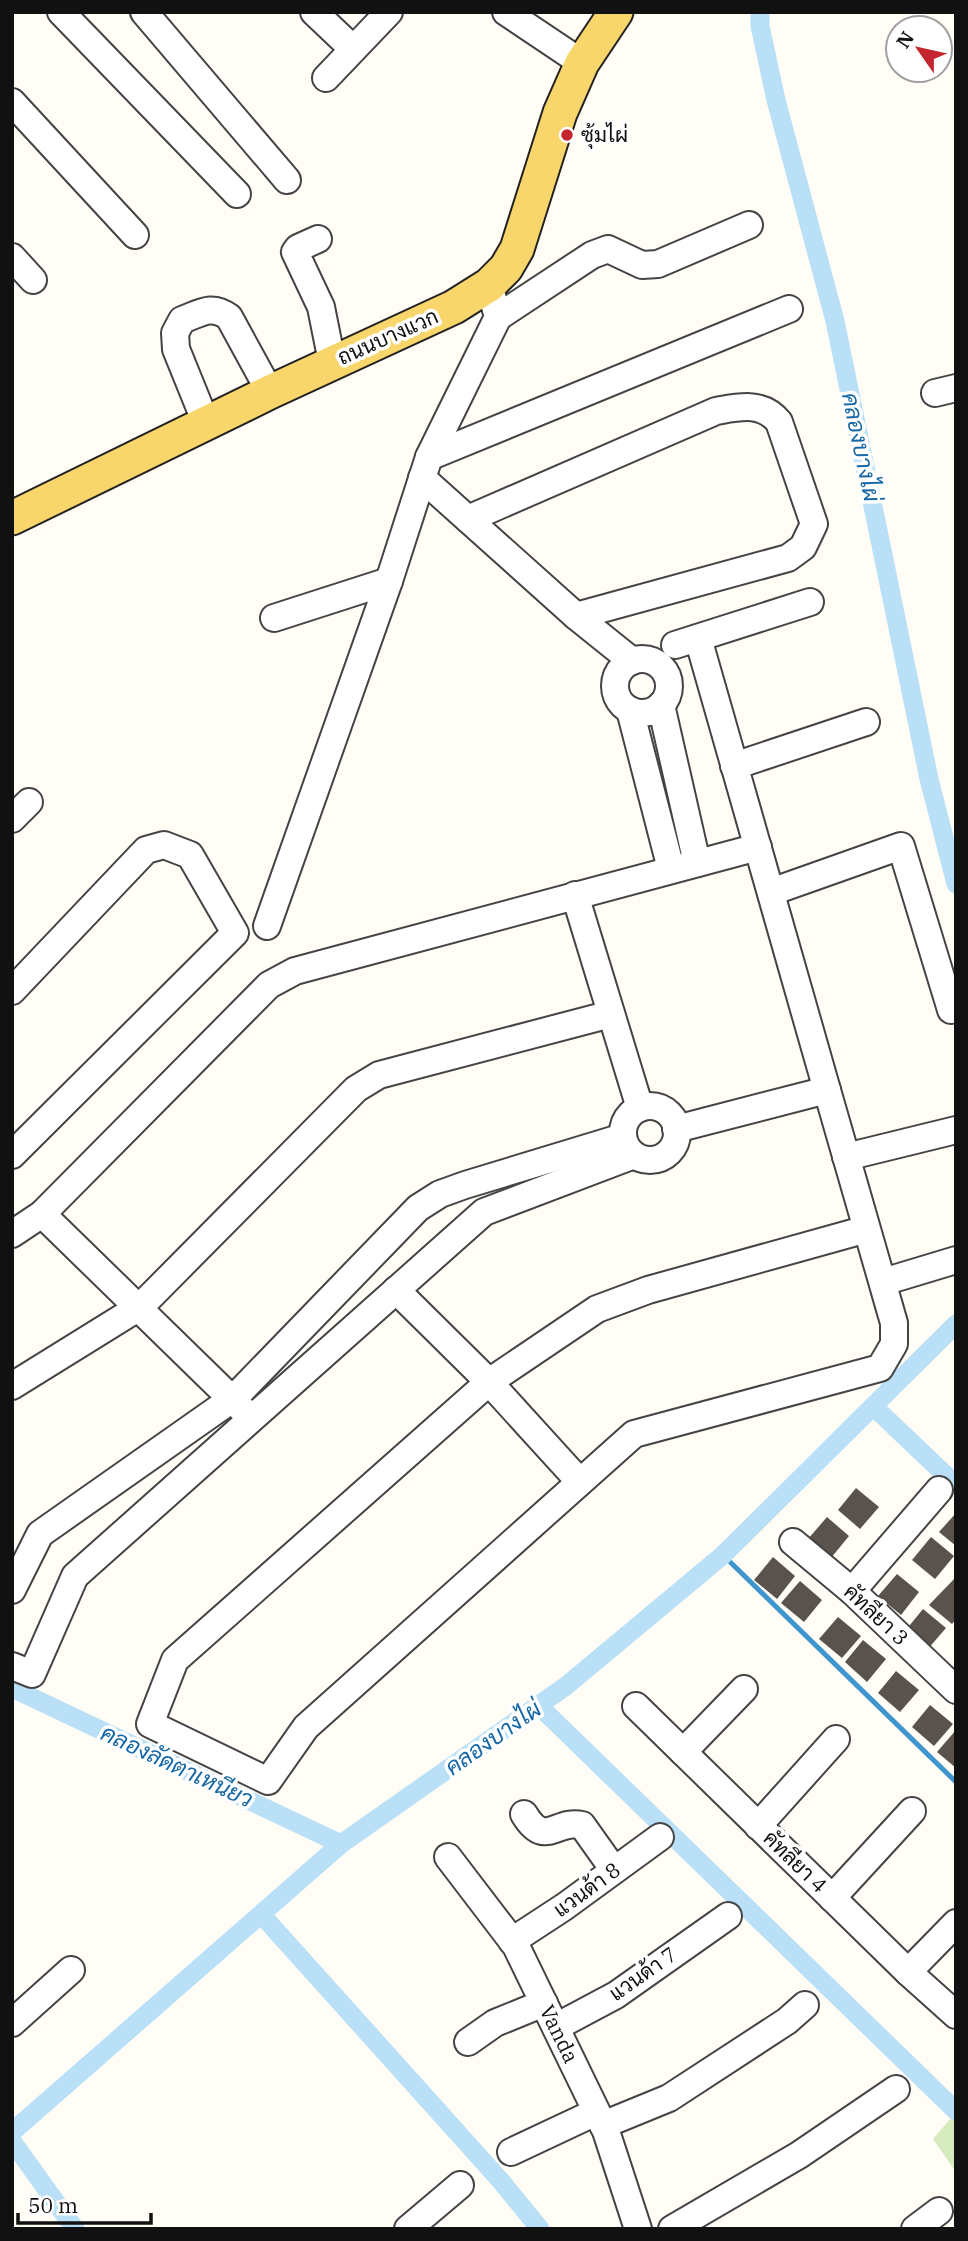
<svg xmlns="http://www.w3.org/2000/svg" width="968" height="2241" font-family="'IBM Plex Serif',Sarabun,serif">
  <rect width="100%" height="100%" fill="#fffdf5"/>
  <path fill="#d5ebbd" d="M951,2118L956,2123V2172L933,2139Z"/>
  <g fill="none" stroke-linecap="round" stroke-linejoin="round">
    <path stroke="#3f96cf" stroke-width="5" d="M723,1555L956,1782"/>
    <path stroke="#b9e0f7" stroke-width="19" d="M760,12V26L776,100L835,321L929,779L956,884
      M873,1406L956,1485
      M12,1688L341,1844
      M539,1706L956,2111
      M261,1914L500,2180L540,2229
      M12,2132L341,1844L566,1686L723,1555L956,1324
      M12,2141L75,2229"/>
  </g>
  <path fill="#5a524d" d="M856,1488L879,1507L860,1529L838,1510Z
    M956,1513V1546L939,1532Z
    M827,1517L849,1536L831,1558L808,1539Z
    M931,1537L954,1556L935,1579L912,1560Z
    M773,1557L795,1576L777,1599L754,1580Z
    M897,1574L919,1592L901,1615L878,1596Z
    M956,1577V1619L952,1624L929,1605Z
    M800,1581L822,1600L804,1622L781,1603Z
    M923,1609L946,1628L927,1650L905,1631Z
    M838,1617L861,1636L842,1658L819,1639Z
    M863,1640L886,1659L867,1682L845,1662Z
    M896,1671L919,1690L900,1712L878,1693Z
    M930,1705L953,1724L934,1746L912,1727Z
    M956,1730V1768L937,1752Z"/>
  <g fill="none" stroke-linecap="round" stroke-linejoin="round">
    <g stroke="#444" stroke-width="30">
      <g id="minor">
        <path d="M61,12L237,194"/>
        <path d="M144,12L287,180"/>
        <path d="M314,12L353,49"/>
        <path d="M506,12L582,63"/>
        <path d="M326,78L389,12"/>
        <path d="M12,102L135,235"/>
        <path d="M318,239L298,248L295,252L321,307L332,362"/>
        <path d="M12,257L33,280"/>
        <path d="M498,317L592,255L608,249L642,265L658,264L749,225"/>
        <path d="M935,393L956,388"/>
        <path d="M206,423L176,349L175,333L182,320C201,313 211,304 229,317L270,392"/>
        <path d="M429,457L789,309"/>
        <path d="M422,478L576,616L632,661"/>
        <path d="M468,519L716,411C739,407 762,401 779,422L814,524L803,547L788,558L576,616"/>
        <path d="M274,618L389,581"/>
        <path d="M698,638L827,1090L894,1323V1344L880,1368L634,1434L306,1727L268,1781L150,1724L175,1660L489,1382L597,1309L648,1290L867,1229"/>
        <path d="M675,645L810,602"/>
        <circle cx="642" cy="686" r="27"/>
        <path d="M661,705L697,863"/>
        <path d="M630,710L671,869"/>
        <path d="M734,766L866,722"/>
        <path d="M12,819L29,802"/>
        <path d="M771,892L901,846L951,1010"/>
        <path d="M575,895L640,1108"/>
        <path d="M267,926L389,581L429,457L498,317L489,285"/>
        <path d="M12,991L146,850L164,845L190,855L235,933L12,1155"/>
        <circle cx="650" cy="1133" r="27"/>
        <path d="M676,1129L827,1090"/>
        <path d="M846,1157L956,1130"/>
        <path d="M42,1214L244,1411"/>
        <path d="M12,1234L42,1214L269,985L295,971L758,847"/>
        <path d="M883,1282L956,1260"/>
        <path d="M396,1290L489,1382L580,1482"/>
        <path d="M12,1386L141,1306L356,1089L379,1075L611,1014"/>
        <path d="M793,1542L852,1591L956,1690"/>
        <path d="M12,1590L40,1534L235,1397L418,1208L440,1194L465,1185L623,1137"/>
        <path d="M852,1591L939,1490"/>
        <path d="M12,1666L32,1674L75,1576L484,1212L634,1155"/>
        <path d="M636,1706L908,1972L956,2015"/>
        <path d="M683,1752L744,1689"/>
        <path d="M524,1814C545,1849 556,1819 582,1825L614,1870"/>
        <path d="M758,1826L836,1739"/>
        <path id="s1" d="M448,1857L516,1946L606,2131L638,2229"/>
        <path d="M832,1898L912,1811"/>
        <path d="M512,1941L564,1907L660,1837"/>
        <path d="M908,1972L956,1923"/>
        <path d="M12,2023L71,1970"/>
        <path d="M556,2027L616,1995L728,1916"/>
        <path d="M468,2042L495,2023L544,2003"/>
        <path d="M603,2125L669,2098L787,2021L805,2005"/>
        <path d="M511,2152L596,2112"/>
        <path d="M408,2229L460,2185"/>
        <path d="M672,2229L799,2155L896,2089"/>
        <path d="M915,2229L939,2211"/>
      </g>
    </g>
    <g stroke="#222" stroke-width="37">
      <path id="major" d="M12,518L270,392L454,307L489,285L506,268L517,249L560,113L582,63L616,12"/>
    </g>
    <use href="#minor" stroke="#fff" stroke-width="26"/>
    <use href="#major" stroke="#f9d66b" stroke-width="33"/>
  </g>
  <circle fill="#c4262e" stroke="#fff" stroke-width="2.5" cx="567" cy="135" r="7"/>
  <g text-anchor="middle" stroke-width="7" stroke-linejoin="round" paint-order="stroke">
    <g font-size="21" fill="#111" stroke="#fff" text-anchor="start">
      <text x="581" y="142">ซุ้มไผ่</text>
    </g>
    <g font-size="21" fill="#111" stroke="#fff">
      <text transform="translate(388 337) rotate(-24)" y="7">ถนนบางแวก</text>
      <text transform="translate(876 1615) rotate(43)" y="7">คัทลียา 3</text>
      <text transform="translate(795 1862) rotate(44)" y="7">คัทลียา 4</text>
      <text transform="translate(587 1890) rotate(-36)" y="7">แวนด้า 8</text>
      <text transform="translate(643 1974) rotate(-35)" y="7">แวนด้า 7</text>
      <text dy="7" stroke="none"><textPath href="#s1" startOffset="210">Vanda</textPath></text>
    </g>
    <g font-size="23" font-style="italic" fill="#1768a6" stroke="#fff">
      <text transform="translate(861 447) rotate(78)" y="8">คลองบางไผ่</text>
      <text transform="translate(493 1738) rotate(-35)" y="8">คลองบางไผ่</text>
      <text transform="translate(177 1766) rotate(25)" y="8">คลองลัดตาเหนียว</text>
    </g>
  </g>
  <rect width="968" height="2241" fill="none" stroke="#111111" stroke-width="28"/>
  <g transform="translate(919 49) rotate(304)"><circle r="33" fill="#ffffff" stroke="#a0a0a0" stroke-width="2"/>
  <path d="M0-5L12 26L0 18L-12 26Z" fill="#c4262e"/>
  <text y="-10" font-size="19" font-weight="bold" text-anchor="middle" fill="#111111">N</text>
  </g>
  <path d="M18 2213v10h133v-10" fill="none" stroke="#111111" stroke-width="3.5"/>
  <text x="28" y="2213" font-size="21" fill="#111111" stroke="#ffffff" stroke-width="5" paint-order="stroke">50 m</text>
</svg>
